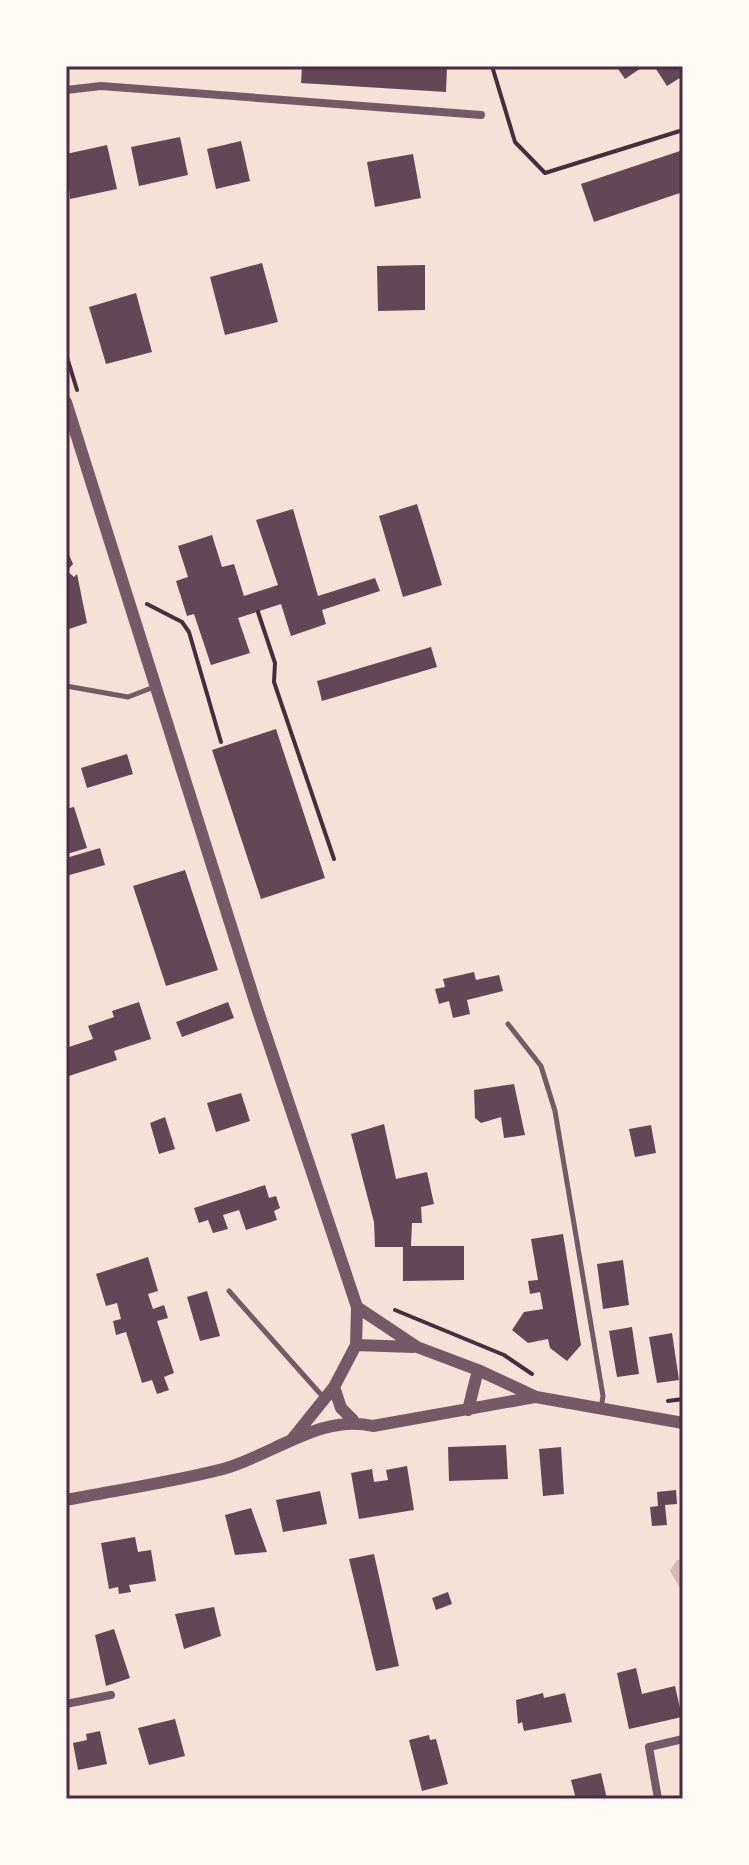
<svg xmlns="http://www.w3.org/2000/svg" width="749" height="1865" font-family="Barlow,sans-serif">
  <rect width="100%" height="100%" fill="#f7e1d7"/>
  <path fill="#dcb8b0" d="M677,1560H683V1593L670,1571Z"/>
  <path fill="#644757" d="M302,66H447L446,92L301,83Z
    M616,66H644L625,79Z
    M654,66H683V76L667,86Z
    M180,137L188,175L139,186L131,147Z
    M241,141L250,181L216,189L207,149Z
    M107,145L117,189L70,199L66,154Z
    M680,151L683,192L594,222L581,184Z
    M413,154L421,198L375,207L367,162Z
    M262,263L278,322L225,335L210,277Z
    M425,265V310L378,311L377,266Z
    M136,293L152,352L106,364L89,307Z
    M417,504L442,585L403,597L379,516Z
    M293,509L318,596L375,578L380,591L322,610L326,624L291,636L281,604L238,618L250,653L211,665L194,614L187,616L176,581L188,577L178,546L212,535L222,567L234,564L244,596L278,585L256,520Z
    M66,548L73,564L67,571L74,577L77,574L87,623L66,630Z
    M431,647L437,667L322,701L317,681Z
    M276,729L325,878L261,899L212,750Z
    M127,754L133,774L87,788L81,768Z
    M74,807L87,848L67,854L66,809Z
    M100,848L105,865L66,876V858Z
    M185,870L218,970L166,986L133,886Z
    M474,972L476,980L499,975L503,991L467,1000L470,1014L453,1018L449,1001L439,1004L435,989L445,987L443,979Z
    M139,1002L151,1039L114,1051L117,1060L66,1077V1048L93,1039L88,1026L114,1017L112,1011Z
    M228,1002L234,1018L182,1037L176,1022Z
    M514,1084L525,1135L504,1138L501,1117L481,1123L475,1118L474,1090Z
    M241,1093L250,1121L216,1132L207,1103Z
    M165,1117L175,1149L159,1154L150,1123Z
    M384,1124L396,1179L427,1172L434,1204L421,1207L422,1223H412L411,1246H464V1280L403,1281V1247H375L374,1222L351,1134Z
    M651,1125L656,1153L635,1157L629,1129Z
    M265,1185L269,1198L276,1196L280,1208L274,1211L277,1220L246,1230L239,1210L223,1215L228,1229L213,1233L208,1220L199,1223L194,1208Z
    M563,1234L581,1345L567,1361L550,1348L548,1339L528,1343L512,1330L524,1312L543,1309L540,1292L530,1294L528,1281L538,1280L531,1239Z
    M148,1257L158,1291L148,1294L153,1309L164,1305L168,1318L157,1321L174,1373L164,1377L169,1390L157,1394L152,1380L142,1383L126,1332L116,1335L113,1321L121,1319L117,1303L106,1306L96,1274Z
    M623,1260L629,1305L603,1309L597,1264Z
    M207,1291L220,1336L200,1341L187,1297Z
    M632,1327L639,1374L617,1377L609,1331Z
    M672,1333L679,1380L657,1383L649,1337Z
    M506,1445L508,1479L449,1481L448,1447Z
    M561,1447L564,1494L543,1496L539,1449Z
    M407,1466L414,1510L359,1519L351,1473L372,1469L374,1482L388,1480L386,1470Z
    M676,1490L677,1504L665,1505L667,1525L652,1526L650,1507L658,1506L657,1492Z
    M320,1491L327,1524L283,1532L276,1500Z
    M251,1508L267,1552L235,1555L225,1515Z
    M135,1537L138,1552L151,1550L156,1581L129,1585L131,1592L119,1594L118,1587L109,1589L101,1543Z
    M374,1554L399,1666L376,1671L349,1559Z
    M448,1592L452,1604L436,1610L432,1598Z
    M214,1607L221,1636L184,1649L175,1614Z
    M114,1629L130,1678L106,1686L95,1635Z
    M636,1668L642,1694L675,1686L682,1717L629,1729L617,1673Z
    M543,1693L544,1698L565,1693L572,1722L524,1731L522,1722L518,1724L516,1700Z
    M175,1719L185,1756L149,1765L138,1728Z
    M100,1731L107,1764L78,1770L73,1743L87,1740L86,1734Z
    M429,1735L430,1740L436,1739L448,1784L422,1791L409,1740Z
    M601,1773L607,1799H576L571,1780Z"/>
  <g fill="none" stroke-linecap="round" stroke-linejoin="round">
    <path stroke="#4a2c40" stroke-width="4" d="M492,66L515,142L545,173L683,130
      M66,354L77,390
      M147,604L182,622L189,632L221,742
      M258,612L275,663L274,682L334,859
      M395,1310L504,1355L532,1374
      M668,1401L683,1399"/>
    <path stroke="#755966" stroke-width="5" d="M66,686L128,697L154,687
      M508,1024L541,1066L555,1111L603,1396L601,1409
      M229,1291L324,1398"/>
    <path stroke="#755966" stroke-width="8" d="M66,90L101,86L481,115
      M66,1704L111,1695
      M658,1799L649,1747L683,1739"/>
    <path stroke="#755966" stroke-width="12" d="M66,402L255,1002L357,1307L417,1347L478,1370L536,1397L683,1423
      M356,1345L413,1347
      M334,1387L341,1408L353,1420
      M468,1410L478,1370
      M293,1438L334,1387L356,1345L357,1307
      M66,1500C118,1490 172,1482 223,1469C271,1456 322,1413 373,1426L535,1397"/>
  </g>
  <rect width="749" height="1865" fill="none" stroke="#fffaf5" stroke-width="136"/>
  <rect x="68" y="68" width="613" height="1729" fill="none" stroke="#4a2c40" stroke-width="3"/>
</svg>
